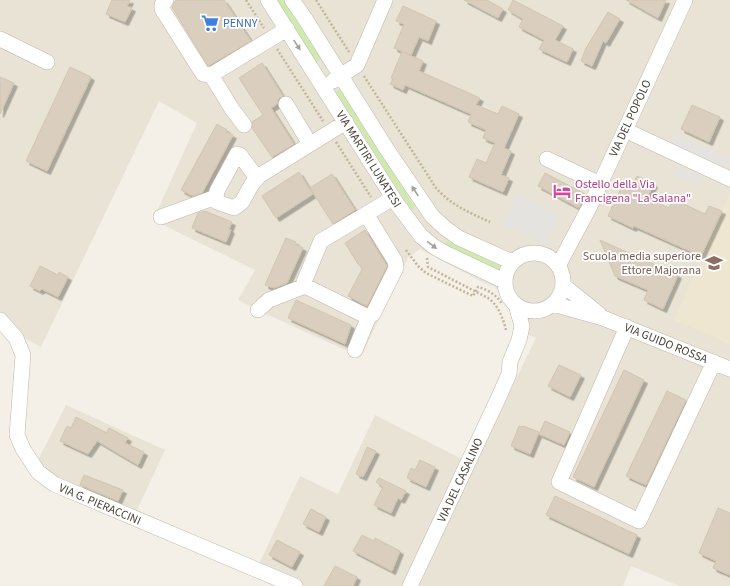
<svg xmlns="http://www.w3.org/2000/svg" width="730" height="586" font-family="'Source Sans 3',sans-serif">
  <defs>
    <filter id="shadow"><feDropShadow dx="3.5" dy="3.5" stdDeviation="0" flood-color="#0004"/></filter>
  </defs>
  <rect width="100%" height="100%" fill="#f4f0e7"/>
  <path fill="#e8e3d4" d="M0,0H730V586H679L631,566L623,586H281L33,470L66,405L165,450L137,510L259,564L300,476L338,494L375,415L474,465L536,338L514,329L515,318L511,310L495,287L482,282L420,249L408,258L361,357L268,315L238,300L255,270L153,220L197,123L159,101L41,347L0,325Z"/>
  <path fill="#eee6d0" d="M730,192V344L674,320Z"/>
  <path fill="#ceebad" d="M277,0H283L321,59L316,62Z
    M340,89L415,207L411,210L336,92Z
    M447,241L503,267L501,271L445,245Z"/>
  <path fill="#e5e3df" d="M675,134L730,159L726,168L671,143Z
    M677,165L704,177L700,186L673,174Z
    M517,195L560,215L546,245L503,225Z"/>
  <path fill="#dacfbe" stroke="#d2c5ae" filter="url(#shadow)" d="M112,0H130L127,6L132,8L125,22L106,14Z
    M176,0H224L251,41L208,66L172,7Z
    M464,0H487L503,9L498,18Z
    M513,0L563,26L555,40L573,49L567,62L539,49L544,40L519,27L523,19L508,10Z
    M626,0H666L658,18Z
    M403,6L436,21L428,41L419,37L411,55L394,48L404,24L396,21Z
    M608,12L620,19L606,43L603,41L592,66L581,61L586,48Z
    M402,52L423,61L419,71L480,98L476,105L498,114L502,106L519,114L504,148L511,151L501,175L509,178L503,192L469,177L477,159L486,163L495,143L483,138L486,130L468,122L471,114L405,85L403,90L390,84L393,79L391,78Z
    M262,63L283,96L278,99L277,104L271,108L294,144L272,157L252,128V122L263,115L239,78Z
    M70,67L91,77L47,171L26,161Z
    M0,77L14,83L0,114Z
    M692,105L720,117L709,142L681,129Z
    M217,124L227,130L226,132L233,135L202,193L193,196L181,190Z
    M299,172L313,194L276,218L262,196Z
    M545,173L585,194L579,208L538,186Z
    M332,174L355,210L333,224L310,188Z
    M637,176L654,184L647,198L669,208L673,199L705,214L709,206L722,211L701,256L634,226L633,228L608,216L624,182L632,186Z
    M205,211L232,222L229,229L231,230L226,242L192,228L198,213Z
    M365,230L387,266L367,306L348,296L360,273L362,270V267L358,264L345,243Z
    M286,238L296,242L295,244L303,248L287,283L274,288L265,285Z
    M600,240L678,275L663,309L644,300L648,290L615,276Z
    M40,266L58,275L59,272L68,277L58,297L42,289L40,291L30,286Z
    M296,300L351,325L345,344L288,318Z
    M559,365L581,375L570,397L548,386Z
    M624,370L644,380L594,487L573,477Z
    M667,391L686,400L646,485L626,476Z
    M76,417L107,433L109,428L128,438L125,443L144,452L138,465L97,441L88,454L60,441L67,426L71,428Z
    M545,421L570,432L564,445L539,434Z
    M519,426L522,427L523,426L539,432L530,454L511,446Z
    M367,447L376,451L363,477L356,474Z
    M420,460L435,467L426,487L407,478L411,468L415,470Z
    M84,475L123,490L118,501L80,485Z
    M379,478L406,491L401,500L398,498L391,513L374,505L383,487L376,482Z
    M555,496L637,535L629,554L546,515Z
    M718,508L730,513V575L713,568L716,561L699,553Z
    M311,509L326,517L319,532L303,524Z
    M362,535L374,541L375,538L400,551L392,571L353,551Z
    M277,540L300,552L292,567L269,555Z
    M335,566L357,577L353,586H324Z"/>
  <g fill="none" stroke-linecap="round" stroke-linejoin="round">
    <g stroke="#c0b8a9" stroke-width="16">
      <path id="minor" d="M166,0L162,5V9L203,74L211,75L287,29
        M268,0L397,204L421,236L433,246L445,253L504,281
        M292,0L304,17L386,148L432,216L445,228L459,238L512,262
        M0,39L47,62
        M211,75L232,109L244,125
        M333,81L357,65L385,0
        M286,104L310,144
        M625,130L730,179
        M547,159L600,184
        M257,178L240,155L237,154L217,191L216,197L217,202L234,208L242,202L252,184L259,176L346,122
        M366,214L395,261L396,268L373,314L366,319
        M161,217L216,197
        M505 282a29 29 0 1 1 58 0a29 29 0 1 1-58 0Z
        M558,266L589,208L685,0
        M563,285L599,314
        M553,304L603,318L730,369
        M258,310L269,300L305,286
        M0,320L16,338L23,355L17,435L23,449L38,472L54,484L295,586
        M627,327L559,482L639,521L714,362
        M355,350L367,321L366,316L305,286L304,282L321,241L393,198
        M410,586L497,401L509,374L510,362L519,340L522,326L516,305"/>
    </g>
    <path stroke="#c3b599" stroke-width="2.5" stroke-dasharray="2 2" stroke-linecap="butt" d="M246,0L264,28
      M316,0L349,52
      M277,49L323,121
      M364,76L436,188C451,205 470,213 490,222
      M336,142L371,197
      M406,250L418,266L426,273L473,296L478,287C487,289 498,296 502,304
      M427,258L428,267L488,298C498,305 503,318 506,330"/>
    <use href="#minor" stroke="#fff" stroke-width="15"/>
  </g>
  <defs><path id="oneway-solid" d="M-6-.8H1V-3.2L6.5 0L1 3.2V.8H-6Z"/></defs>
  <g fill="#a4a09a">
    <use href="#oneway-solid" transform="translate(297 45) rotate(57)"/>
    <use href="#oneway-solid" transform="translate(415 191) rotate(-123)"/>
    <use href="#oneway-solid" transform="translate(432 245) rotate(37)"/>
  </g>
  <defs>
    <g id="supermarket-bare" transform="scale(1.38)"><path d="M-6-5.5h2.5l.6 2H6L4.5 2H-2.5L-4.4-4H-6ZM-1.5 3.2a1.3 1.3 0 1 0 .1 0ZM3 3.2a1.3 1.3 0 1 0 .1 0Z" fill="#3f7fe0" stroke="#fff" stroke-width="2.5" paint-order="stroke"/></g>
    <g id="hotel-bare" transform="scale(1.38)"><path d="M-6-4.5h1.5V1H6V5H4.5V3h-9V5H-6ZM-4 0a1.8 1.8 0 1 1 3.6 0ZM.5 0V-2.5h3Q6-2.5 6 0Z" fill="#d1479c" stroke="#fff" stroke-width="2.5" paint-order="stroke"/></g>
    <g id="school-bare" transform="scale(1.38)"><path d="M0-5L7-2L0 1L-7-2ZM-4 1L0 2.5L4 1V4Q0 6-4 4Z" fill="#8d6e63" stroke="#fff" stroke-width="2.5" paint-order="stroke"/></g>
  </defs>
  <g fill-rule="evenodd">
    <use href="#supermarket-bare" x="210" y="23"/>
    <use href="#hotel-bare" x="562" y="191"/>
    <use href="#school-bare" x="714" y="263"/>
  </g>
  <g text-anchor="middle" stroke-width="3.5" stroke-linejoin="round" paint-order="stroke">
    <g font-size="12" fill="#366cbe" stroke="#fff" text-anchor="start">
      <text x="223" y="27">PENNY</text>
    </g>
    <g font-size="12" fill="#484135" stroke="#fff">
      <text transform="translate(630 118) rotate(-65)" y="4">VIA DEL POPOLO</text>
      <text transform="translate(369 159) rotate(58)" y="4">VIA MARTIRI LUNATESI</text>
      <text transform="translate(666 343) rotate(22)" y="4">VIA GUIDO ROSSA</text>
      <text transform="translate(460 480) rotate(-65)" y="4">VIA DEL CASALINO</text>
      <text transform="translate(100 504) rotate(23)" y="4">VIA G. PIERACCINI</text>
    </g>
    <g font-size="12" fill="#b23c85" stroke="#fff" text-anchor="start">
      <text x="575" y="188">Ostello della Via<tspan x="575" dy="14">Francigena "La Salana"</tspan></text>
    </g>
    <g font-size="12" fill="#785e54" stroke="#fff" text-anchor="end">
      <text x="701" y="260">Scuola media superiore<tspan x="701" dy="14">Ettore Majorana</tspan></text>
    </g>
  </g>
</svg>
